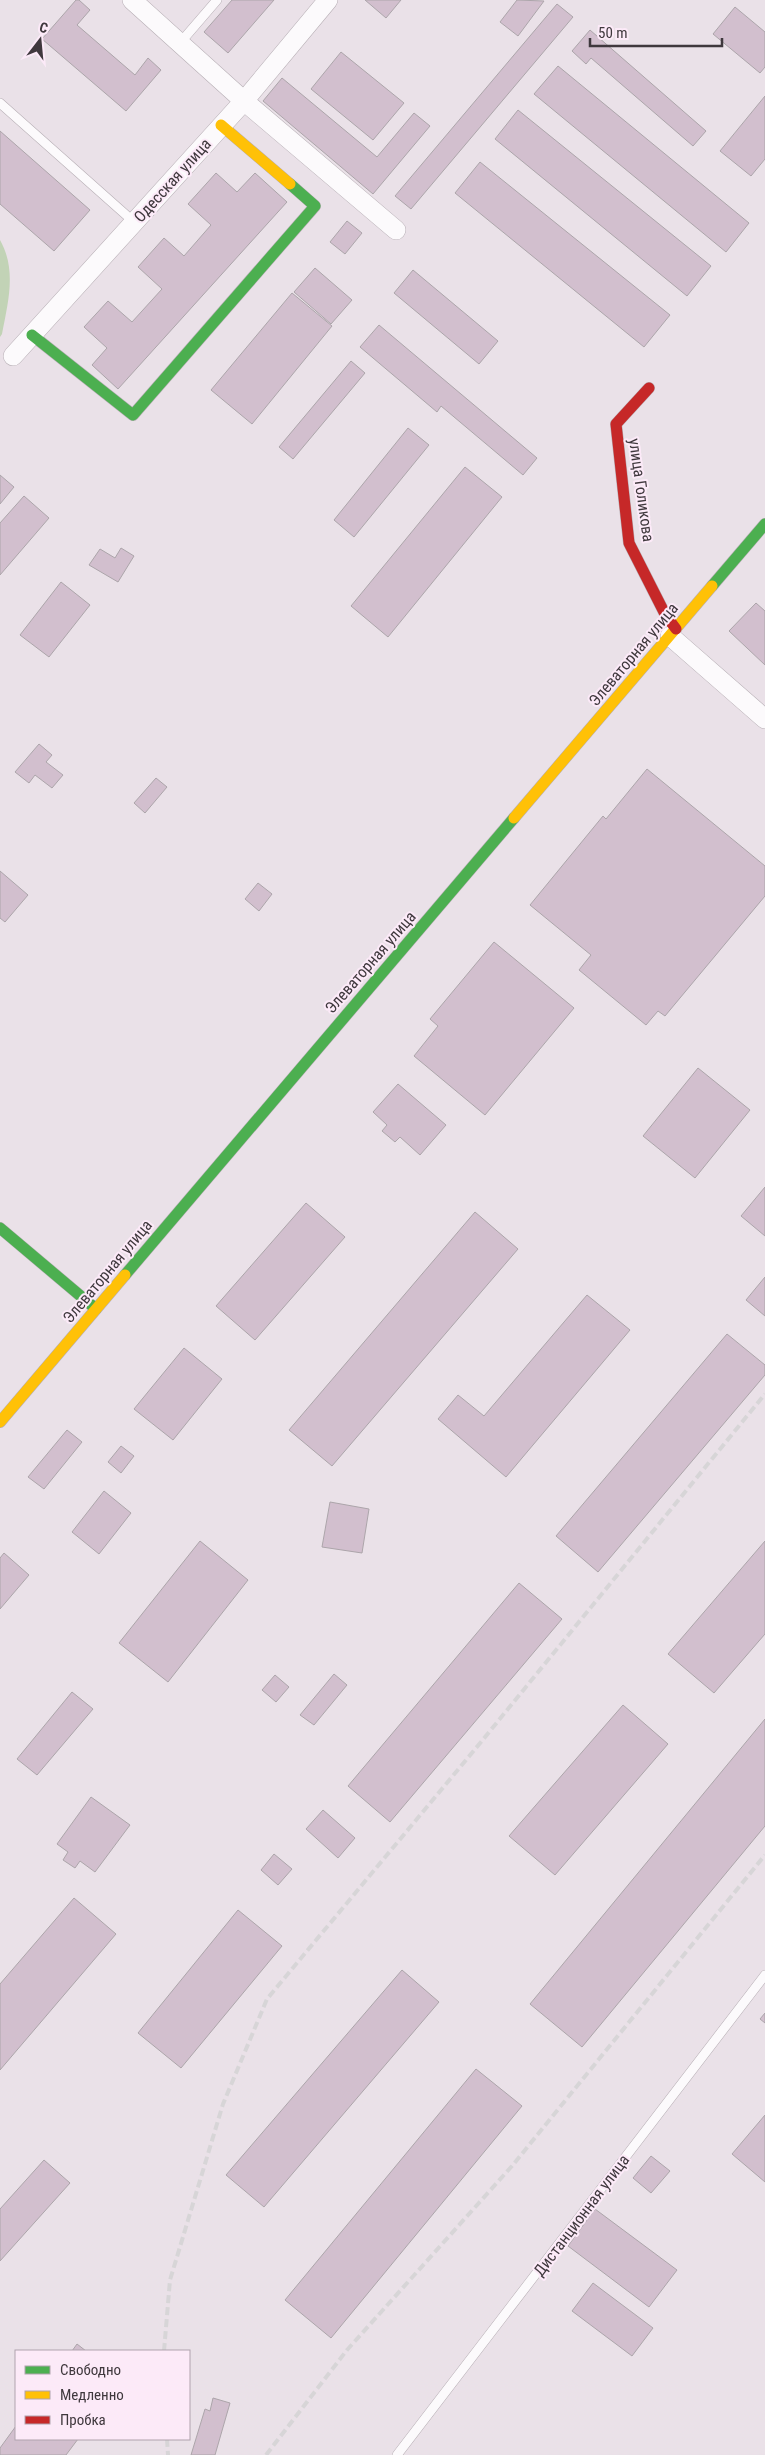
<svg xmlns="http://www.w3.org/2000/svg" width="765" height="2455" font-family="'Roboto Condensed',sans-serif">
  <rect width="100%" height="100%" fill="#eae1e8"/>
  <path fill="#c2d3b6" d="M0,240C17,270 8,302 2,334L0,337Z"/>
  <path fill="#d2bfce" stroke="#aca5aa" d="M76,0H79L90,10L77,25L135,75L148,58L161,70L126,111L42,39Z
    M232,0H274L228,53L204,32Z
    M365,0H401L386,18Z
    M517,0L544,1L518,36L500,22Z
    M557,4L573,17L411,209L395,196Z
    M735,7L765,32V67L760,73L713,34Z
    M590,30L706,131L693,146L591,58L586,64L572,51Z
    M341,52L404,103L373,140L311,89Z
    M558,66L749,223L726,252L534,94Z
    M282,78L377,157L414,113L430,126L373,194L263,101Z
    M765,96V159L751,176L720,151Z
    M518,110L711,266L687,296L495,139Z
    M0,131L90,210L54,251L0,204Z
    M480,162L670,315L644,347L455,193Z
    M216,173L237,192L255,173L287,202L118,389L92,365L107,348L84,327L108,301L132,322L162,289L138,267L164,238L184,256L211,225L188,204Z
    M347,221L362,233L345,254L330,242Z
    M315,268L352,300L331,324L294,292Z
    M413,270L498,341L479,364L394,293Z
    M292,293L332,326L252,424L211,390Z
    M379,325L537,458L523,475L441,406L437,412L360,347Z
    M351,361L365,373L293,459L279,447Z
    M408,428L429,445L354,537L334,520Z
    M465,467L502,497L388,637L351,606Z
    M0,475L14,487L0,504Z
    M24,496L49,518L0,575V523Z
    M121,548L134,556L118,582L89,565L100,549L115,558Z
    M61,582L90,605L49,657L20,635Z
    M756,603L765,611V665L729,631Z
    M39,744L52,755L46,762L63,775L52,788L35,775L29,783L15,772Z
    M647,769L765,866V896L665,1016L658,1011L646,1025L579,970L591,955L530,905L603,816L606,819Z
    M156,778L167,787L145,813L134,803Z
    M0,871L28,895L5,922L0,918Z
    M258,883L272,894L259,911L245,899Z
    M494,942L574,1008L485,1115L414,1056L438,1026L430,1019Z
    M698,1068L750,1110L695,1178L643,1136Z
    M398,1084L446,1125L420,1155L400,1137L395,1142L382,1131L387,1125L373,1112Z
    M765,1187V1236L741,1216Z
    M306,1203L345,1237L255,1340L216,1306Z
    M475,1212L518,1249L332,1466L289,1430Z
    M765,1277V1316L746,1300Z
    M587,1295L630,1330L506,1477L438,1419L458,1395L484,1416Z
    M727,1334L765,1365V1375L598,1572L556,1536Z
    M184,1348L222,1379L173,1440L134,1409Z
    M67,1430L82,1442L44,1489L28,1477Z
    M121,1446L134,1456L121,1473L108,1462Z
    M104,1491L131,1513L99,1554L72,1532Z
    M330,1502L369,1509L362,1553L322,1547Z
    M200,1541L248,1580L168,1682L119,1643Z
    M765,1541V1634L714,1693L668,1654Z
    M4,1553L29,1575L0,1609V1558Z
    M519,1583L562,1619L390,1822L348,1786Z
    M334,1674L347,1685L314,1725L300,1715Z
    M275,1675L289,1687L276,1702L262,1690Z
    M72,1692L93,1709L37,1775L17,1759Z
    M623,1705L668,1744L555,1875L509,1836Z
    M765,1719V1826L582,2047L530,2004Z
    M91,1797L130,1825L95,1872L80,1861L75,1868L63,1860L68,1852L57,1844Z
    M323,1810L355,1838L338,1858L306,1829Z
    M274,1854L292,1869L278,1885L261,1870Z
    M74,1898L116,1934L0,2070V1984Z
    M238,1910L282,1946L181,2068L138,2033Z
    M402,1970L439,2002L264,2207L226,2175Z
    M765,2013V2023L760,2019Z
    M476,2069L522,2106L331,2338L285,2300Z
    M765,2115V2182L732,2154Z
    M651,2156L670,2171L651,2193L633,2178Z
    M44,2160L70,2183L0,2261V2209Z
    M595,2209L677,2270L649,2307L568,2246Z
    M593,2283L653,2328L632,2356L572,2311Z
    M77,2344L86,2351H72Z
    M213,2398L230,2403L215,2455H191L205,2409L210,2411Z
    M16,2426V2439H78L66,2455H0V2448Z"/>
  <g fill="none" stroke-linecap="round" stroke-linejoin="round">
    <g stroke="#b6aeb4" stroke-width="10">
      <path id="lane" d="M180,43L217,0
        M0,103L134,222
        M397,2455L765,1975"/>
    </g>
    <g stroke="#b6aeb4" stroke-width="20">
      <path id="street" d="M132,0L244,101L396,230
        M13,356L244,101L328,0
        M670,636L765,719"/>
    </g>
    <g stroke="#b6aeb4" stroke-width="12">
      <path id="fast" d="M32,335L133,415L315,206L290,184
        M712,586L765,524
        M0,1228L96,1309
        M125,1275L514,818"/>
    </g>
    <g stroke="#b6aeb4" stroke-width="12">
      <path id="slow" d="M221,125L290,184
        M514,818L712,586
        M0,1422L125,1275"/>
    </g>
    <g stroke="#b6aeb4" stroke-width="12">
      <path id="jam" d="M649,388L616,424L629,543L665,614L676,629"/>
    </g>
    <use href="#lane" stroke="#fcfafc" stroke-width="9"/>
    <use href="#street" stroke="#fcfafc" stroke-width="19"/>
    <use href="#fast" stroke="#4caf50" stroke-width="11"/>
    <use href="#slow" stroke="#ffc107" stroke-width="11"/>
    <use href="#jam" stroke="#c62828" stroke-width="11"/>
    <path stroke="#d7d5d7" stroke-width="4" stroke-dasharray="8 4" stroke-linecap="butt" d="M164,2351L170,2280L223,2104L267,1999L481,1742L765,1394
      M167,2439L168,2455
      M266,2455L347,2350L512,2166L765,1855"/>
  </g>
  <g text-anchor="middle" stroke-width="4" stroke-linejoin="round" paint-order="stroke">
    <g font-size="16" fill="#3f383d" stroke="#fceaf8">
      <text transform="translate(172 180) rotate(-48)" y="6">Одесская улица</text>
      <text transform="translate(642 490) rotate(82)" y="6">улица Голикова</text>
      <text transform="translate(633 654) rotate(-50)" y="6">Элеваторная улица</text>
      <text transform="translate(370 962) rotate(-49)" y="6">Элеваторная улица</text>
      <text transform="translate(107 1271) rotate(-50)" y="6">Элеваторная улица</text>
      <text transform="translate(581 2215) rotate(-53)" y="6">Дистанционная улица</text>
    </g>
  </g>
  <rect x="15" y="2350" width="175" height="90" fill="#fceaf8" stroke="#b0a3ad"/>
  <rect x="25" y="2366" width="25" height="8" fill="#4caf50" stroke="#b0a3ad"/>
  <text x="60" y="2375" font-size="15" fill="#3f383d">Свободно</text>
  <rect x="25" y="2391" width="25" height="8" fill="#ffc107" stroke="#b0a3ad"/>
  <text x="60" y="2400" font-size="15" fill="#3f383d">Медленно</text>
  <rect x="25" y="2416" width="25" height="8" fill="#c62828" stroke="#b0a3ad"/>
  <text x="60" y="2425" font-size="15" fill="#3f383d">Пробка</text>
  <g transform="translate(40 40) rotate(16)" stroke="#fceaf8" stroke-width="4" paint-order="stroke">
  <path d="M0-4L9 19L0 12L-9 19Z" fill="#3f383d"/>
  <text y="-8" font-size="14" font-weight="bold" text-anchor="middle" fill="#3f383d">С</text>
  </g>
  <path d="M590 38v8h132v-8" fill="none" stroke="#3f383d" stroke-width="2.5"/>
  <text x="598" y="38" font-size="15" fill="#3f383d" stroke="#fceaf8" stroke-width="4" paint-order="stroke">50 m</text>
</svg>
